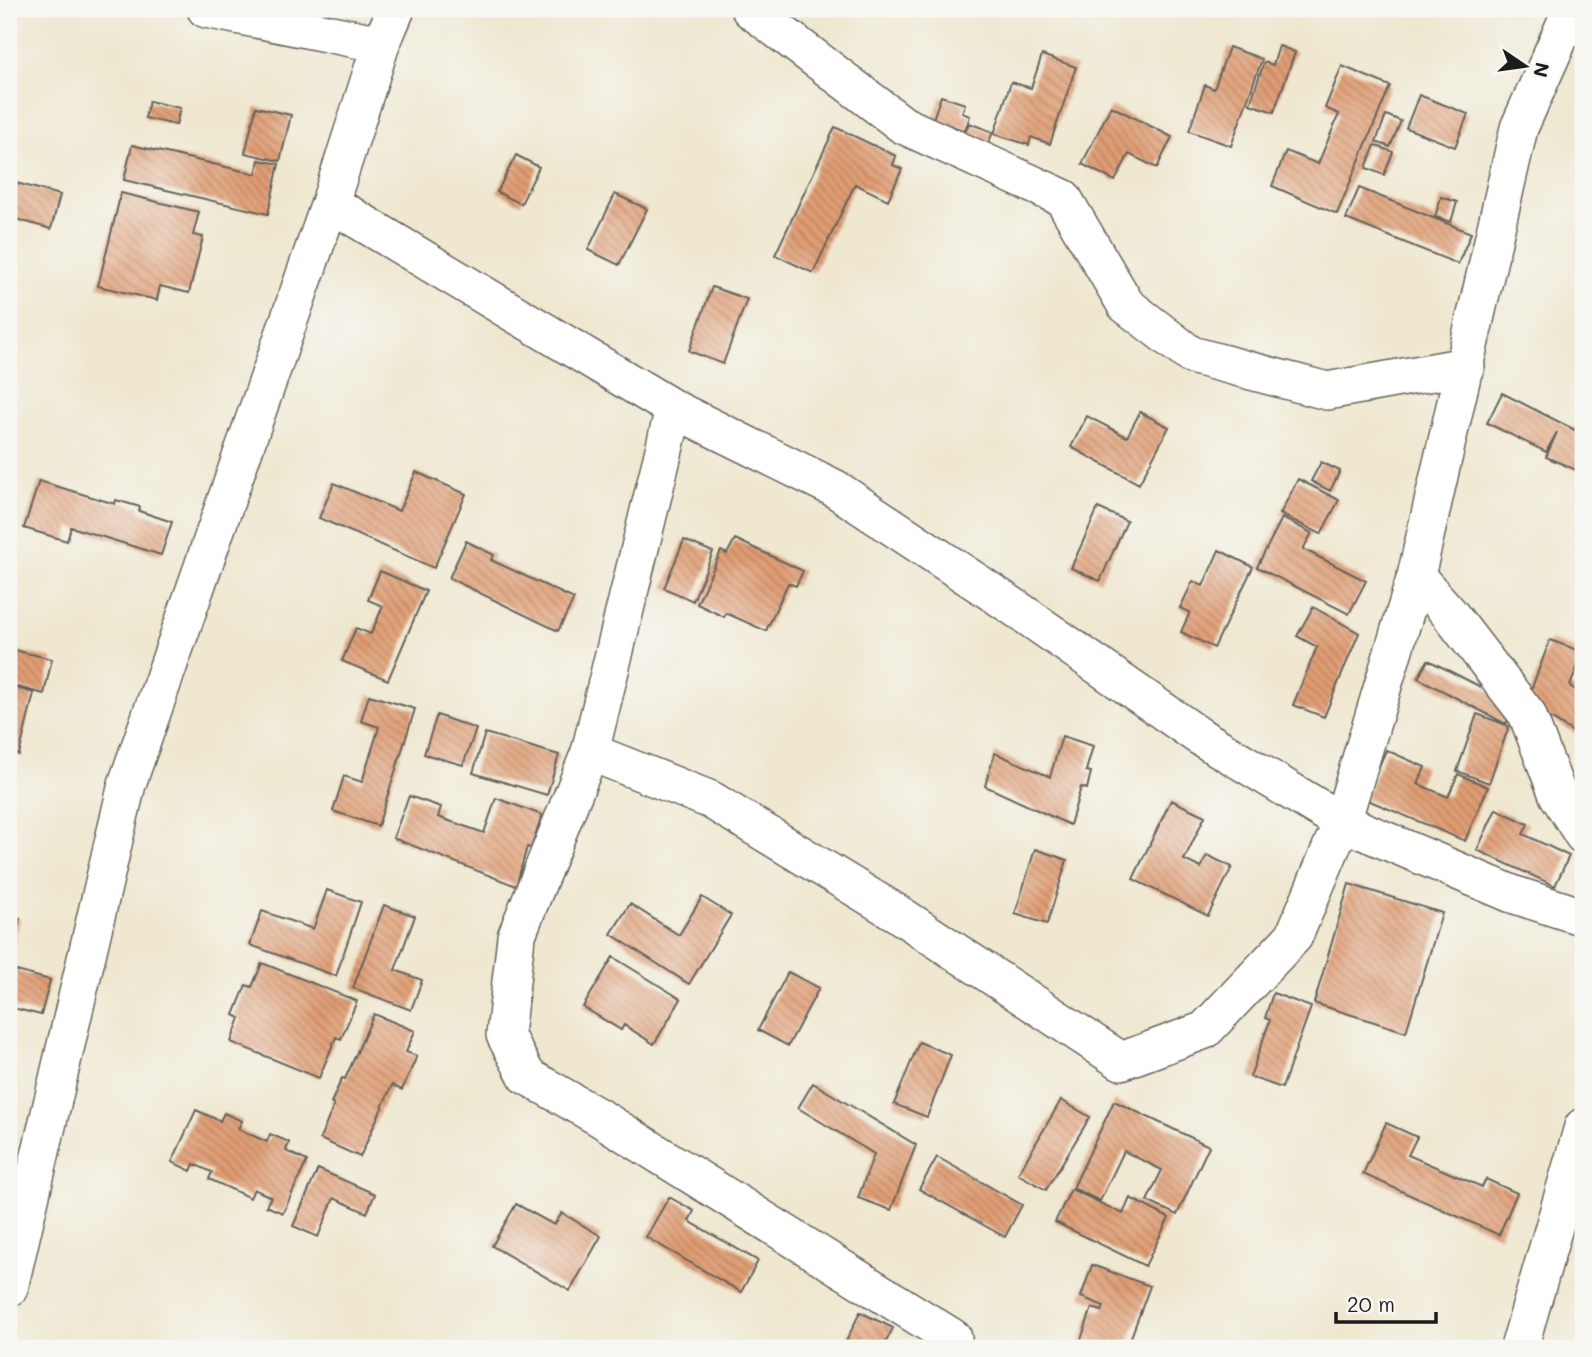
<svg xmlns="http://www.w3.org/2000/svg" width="1592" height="1357" font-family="Mali,sans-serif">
  <defs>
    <pattern id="building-back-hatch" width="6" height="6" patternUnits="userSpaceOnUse" patternTransform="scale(1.75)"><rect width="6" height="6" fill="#e09d73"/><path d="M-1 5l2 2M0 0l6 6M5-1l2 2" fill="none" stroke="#b57f5e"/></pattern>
  </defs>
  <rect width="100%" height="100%" fill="#f6f6f2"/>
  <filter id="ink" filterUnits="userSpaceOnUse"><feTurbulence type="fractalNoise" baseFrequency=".0143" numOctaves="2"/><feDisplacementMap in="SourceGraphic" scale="14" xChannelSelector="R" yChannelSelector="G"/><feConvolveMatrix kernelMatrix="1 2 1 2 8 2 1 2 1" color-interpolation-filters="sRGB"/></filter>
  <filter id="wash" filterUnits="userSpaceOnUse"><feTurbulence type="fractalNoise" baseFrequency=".00686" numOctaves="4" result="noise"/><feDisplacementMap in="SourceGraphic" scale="28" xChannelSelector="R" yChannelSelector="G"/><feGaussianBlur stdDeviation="1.57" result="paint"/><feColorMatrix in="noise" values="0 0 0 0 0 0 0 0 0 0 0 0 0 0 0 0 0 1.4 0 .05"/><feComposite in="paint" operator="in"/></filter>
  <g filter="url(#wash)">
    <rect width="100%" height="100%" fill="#efe7cf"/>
    <g id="blocks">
      <path fill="url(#building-back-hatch)" d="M1279,46L1295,52L1274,112L1250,104L1264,62L1273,65Z
        M1229,47L1262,59L1231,146L1189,131L1205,85L1214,89Z
        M1042,55L1076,67L1050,144L1031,137L1029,145L994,134L1011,82L1031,88Z
        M1342,66L1390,86L1337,214L1272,186L1286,151L1318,164L1339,114L1325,108Z
        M1419,95L1468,114L1455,147L1406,128Z
        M941,96L965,104L962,113L970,116L965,131L933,119Z
        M149,101L180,108L176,125L145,118Z
        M1111,106L1172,137L1157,168L1129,154L1115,181L1082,164Z
        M256,107L291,115L280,161L245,153Z
        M1386,115L1401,121L1390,147L1376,142Z
        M969,123L993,132L988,144L964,135Z
        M835,127L896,156L893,165L902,169L888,200L855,184L813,273L775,255Z
        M132,145L256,174L259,160L279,164L268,214L124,180Z
        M1375,145L1393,152L1384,175L1366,168Z
        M516,155L539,167L521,204L497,192Z
        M9,181L60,195L51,229L9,217Z
        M1359,188L1471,233L1458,264L1346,219Z
        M121,193L199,212L193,235L203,237L189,293L160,286L157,300L98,286Z
        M615,194L647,209L619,265L588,250Z
        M1441,197L1457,202L1451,222L1435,217Z
        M712,287L747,299L723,364L689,351Z
        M1502,393L1575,430L1583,410V473L1546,457L1557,432L1546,452L1487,423Z
        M1140,412L1169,427L1139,484L1071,447L1087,416L1127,437Z
        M1321,462L1340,471L1330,491L1311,481Z
        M416,472L466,494L434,568L319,518L334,483L399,511Z
        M1298,479L1339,500L1321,534L1280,514Z
        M39,481L115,504L116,500L140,507L139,511L172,522L161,555L71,527L67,541L24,528Z
        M1098,508L1127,521L1100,581L1071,568Z
        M1282,518L1312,533L1303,549L1366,581L1349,614L1257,567Z
        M735,539L803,571L796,586L788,583L766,631L726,613L724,617L697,604L721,551L727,554Z
        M684,540L713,552L693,601L664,588Z
        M466,541L494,555L491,560L574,599L558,631L449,578Z
        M1219,550L1253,567L1214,648L1181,632L1190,612L1180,608L1193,581L1203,586Z
        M380,571L426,591L388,680L342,661L356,628L371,634L383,606L368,600Z
        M1313,607L1359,633L1324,717L1293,705L1317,647L1297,636Z
        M1550,640L1583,652L1570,686L1583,695V738L1526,703Z
        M10,649L52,659L44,694L9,685Z
        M1428,660L1516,705L1506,724L1418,678Z
        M9,686L34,693L19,755L9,752Z
        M369,695L415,709L378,826L333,811L344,776L362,782L379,727L361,721Z
        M1477,714L1509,726L1489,783L1457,771Z
        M437,715L476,729L463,765L424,754Z
        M485,733L559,755L547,795L473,773Z
        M1062,736L1093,746L1086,771L1091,772L1087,789L1081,787L1070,825L985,786L995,753L1050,777Z
        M1386,750L1425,767L1418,784L1448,797L1458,774L1488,787L1465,841L1365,799Z
        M409,796L441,807L438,817L484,833L496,798L542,815L531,848L527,847L516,886L393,838Z
        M1171,800L1205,816L1184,860L1201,868L1207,855L1232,867L1208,916L1133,879Z
        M1496,809L1528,824L1523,834L1569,856L1555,886L1477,850Z
        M1035,849L1067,860L1047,924L1015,914Z
        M1349,884L1442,913L1406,1032L1314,1003Z
        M327,890L361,902L336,976L250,945L262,911L313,929Z
        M702,897L731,915L689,984L611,934L630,904L679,935Z
        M384,905L415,916L395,970L422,980L411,1010L353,988Z
        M9,916L20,919L12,949L9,948Z
        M613,957L681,999L654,1044L624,1025L621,1030L583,1007Z
        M262,963L357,1001L341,1039L336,1037L319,1078L231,1042L240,1018L234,1015L246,985L252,987Z
        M9,969L50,980L41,1015L9,1007Z
        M788,972L819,988L788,1046L758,1030Z
        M1273,993L1311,1007L1282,1088L1250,1077L1270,1020L1265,1018Z
        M374,1014L415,1031L406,1052L417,1056L402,1090L392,1085L360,1157L320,1139L334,1105L331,1103L342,1078L345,1079Z
        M919,1042L951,1055L927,1117L894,1104Z
        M813,1083L916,1145L891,1210L858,1198L874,1154L798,1108Z
        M1061,1100L1090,1117L1046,1190L1018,1174Z
        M1114,1101L1209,1146L1177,1215L1147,1201L1162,1170L1124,1151L1100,1201L1073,1188Z
        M196,1110L220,1121L224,1113L242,1121L238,1129L267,1142L270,1134L289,1142L286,1151L307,1161L283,1213L266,1206L271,1197L254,1189L250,1198L209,1179L212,1172L194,1164L191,1171L172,1162Z
        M1386,1123L1417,1137L1408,1155L1482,1187L1486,1179L1517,1193L1499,1235L1363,1174Z
        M937,1157L1022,1205L1005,1237L919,1189Z
        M318,1169L375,1194L367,1213L334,1198L318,1237L293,1226Z
        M1071,1189L1123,1214L1130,1198L1169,1218L1145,1266L1055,1222Z
        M669,1197L694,1211L689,1221L758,1261L741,1292L646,1237Z
        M516,1204L554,1225L562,1213L601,1236L570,1291L492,1246Z
        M1092,1265L1150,1286L1127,1348H1078L1092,1308L1102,1311L1104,1306L1081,1297Z
        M860,1312L893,1328L883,1348H843Z"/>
    </g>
  </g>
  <g filter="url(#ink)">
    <use href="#blocks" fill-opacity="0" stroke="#66635b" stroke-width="2"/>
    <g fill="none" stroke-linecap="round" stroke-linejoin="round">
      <g stroke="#66635b" stroke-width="40">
        <path id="minor" d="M206,9L381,44
          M750,9L903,125L1063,198L1126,305L1191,355L1327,391L1466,366
          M1572,9L1519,128L1416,576L1449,613L1527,714L1558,795L1583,835
          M330,203L674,409L834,488L1011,605L1199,736L1342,822L1512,894L1583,917
          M674,409L590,752L516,937L505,1035L527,1076L602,1119L953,1338
          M590,752L711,800L900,915L1121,1061L1205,1030L1294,936L1342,822L1416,576
          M9,1288L127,784L330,203L381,44L396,9
          M1519,1348L1583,1127"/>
      </g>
      <use href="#minor" stroke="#fff" stroke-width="37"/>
    </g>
  </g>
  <rect width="1592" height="1357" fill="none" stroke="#f6f6f2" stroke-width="35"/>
  <g transform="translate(1525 66) rotate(103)" stroke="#f6f6f2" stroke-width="5" paint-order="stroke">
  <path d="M0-5L12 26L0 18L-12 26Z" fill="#1c1c1c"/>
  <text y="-10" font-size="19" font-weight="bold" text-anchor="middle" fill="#1c1c1c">N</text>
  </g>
  <path d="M1336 1312v10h100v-10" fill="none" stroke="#1c1c1c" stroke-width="3.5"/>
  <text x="1347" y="1312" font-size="21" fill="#1c1c1c" stroke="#f6f6f2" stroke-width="5" paint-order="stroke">20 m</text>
</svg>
